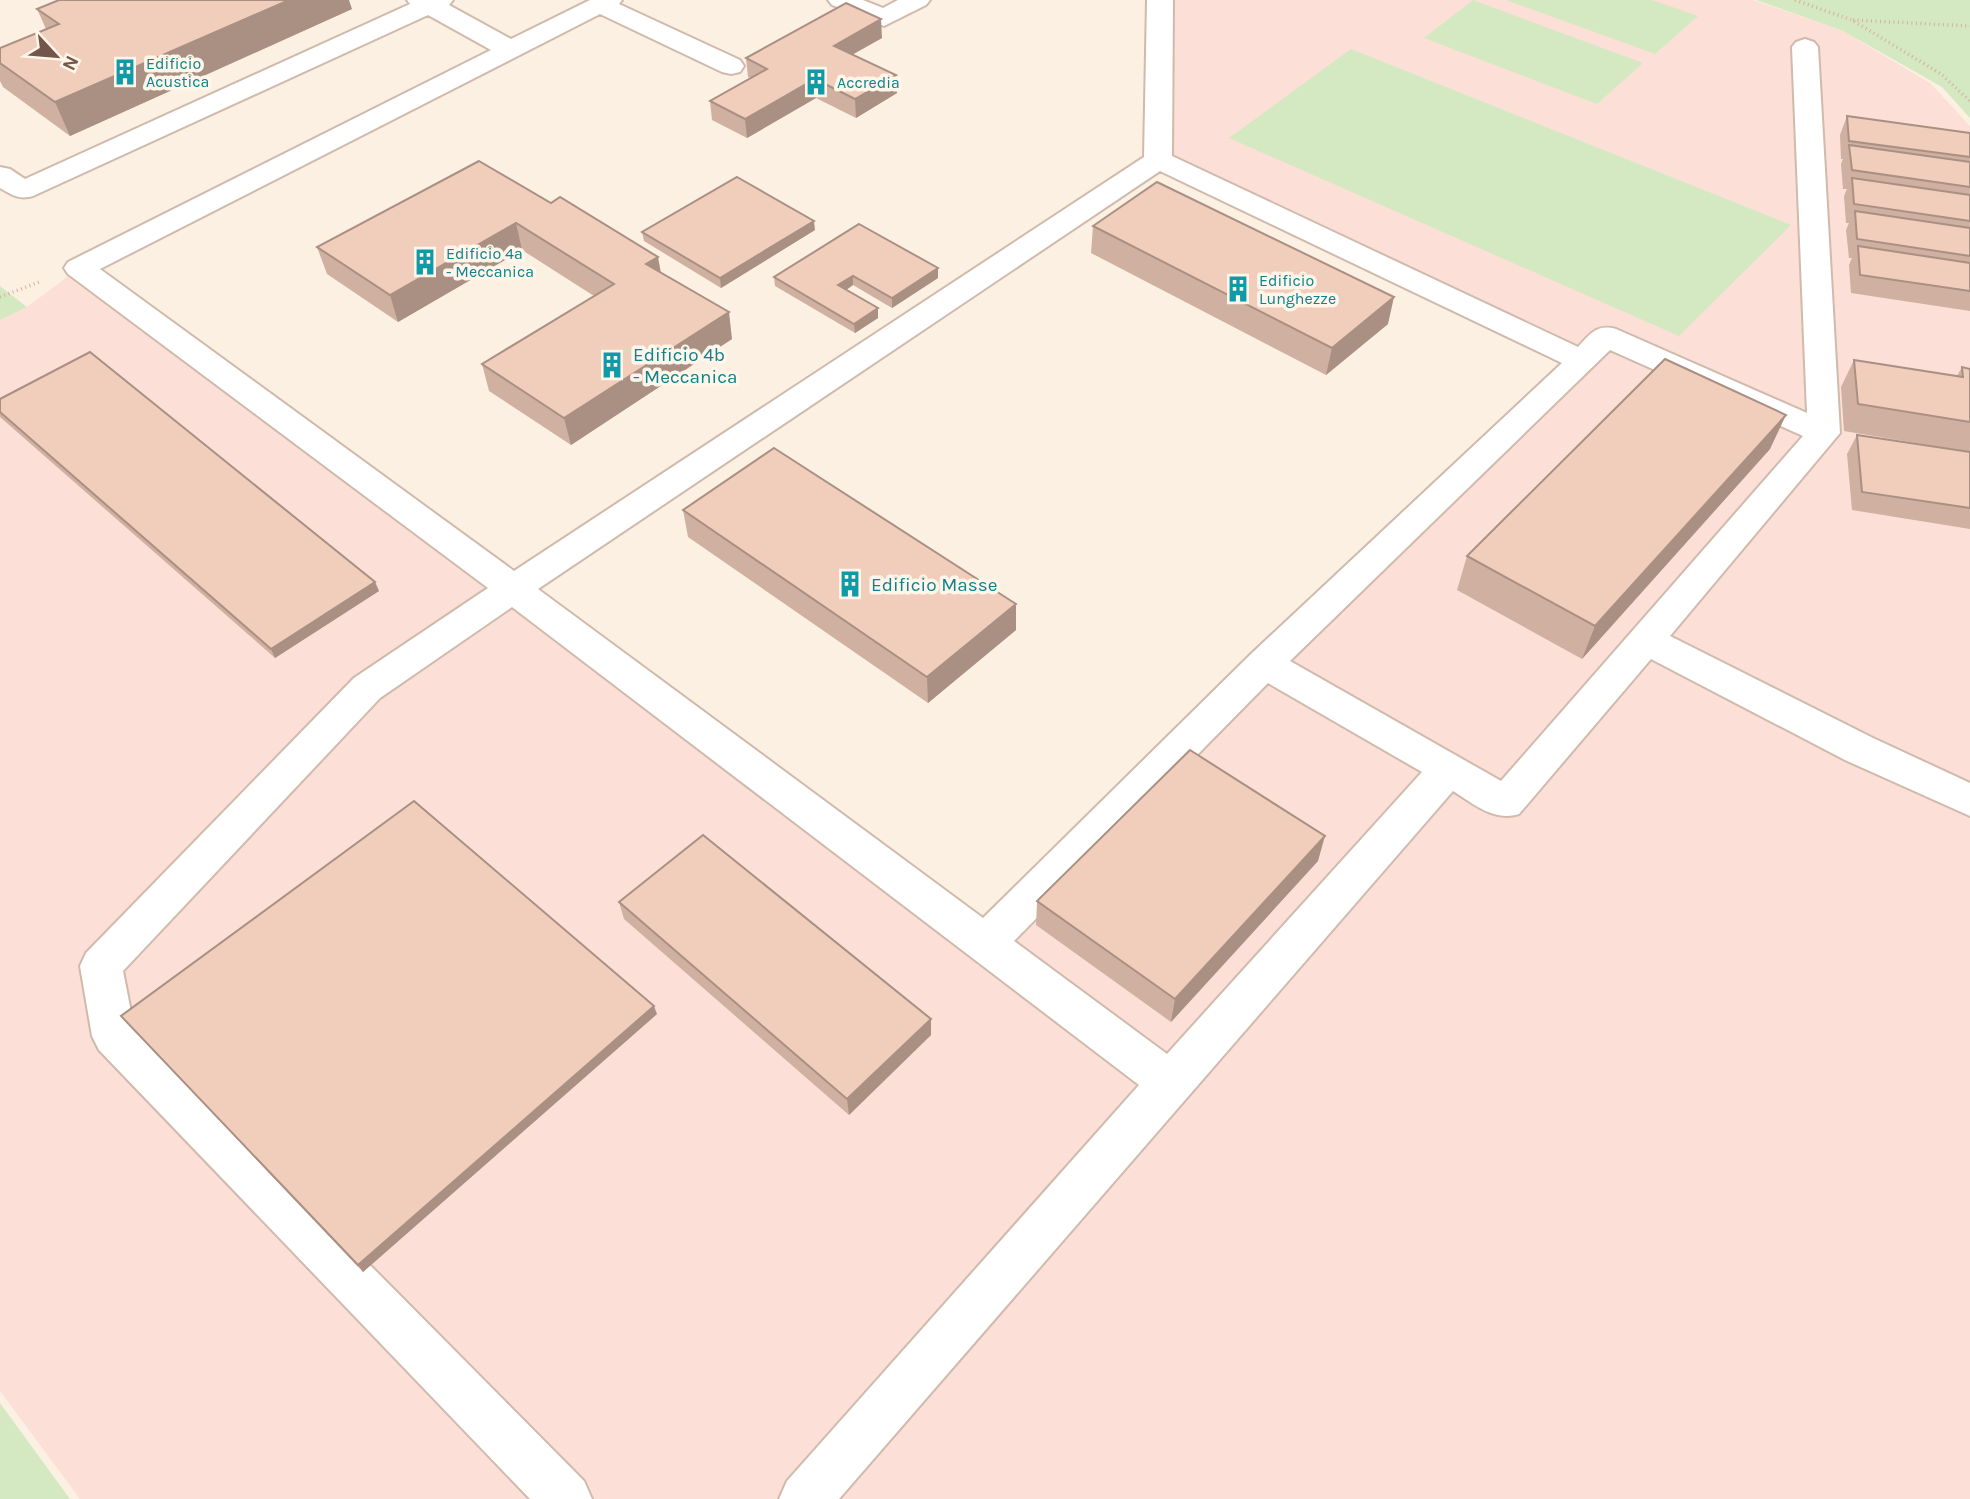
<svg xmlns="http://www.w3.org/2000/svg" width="1970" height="1499" font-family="Karla,sans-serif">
  <rect width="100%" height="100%" fill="#fcf0e3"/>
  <path fill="#fcdfd6" d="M1160,0H1753L1843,31L1930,83L1970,126V1499H80L0,1391V320L27,307L79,268L985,943L1583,361L1158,160Z"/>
  <path fill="#d4e9c1" d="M1473,0L1643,63L1597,104L1424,38Z
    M1506,0H1652L1698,16L1655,54Z
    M1756,0H1970V118L1942,87L1843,31Z
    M1351,49L1791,225L1679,336L1229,138Z
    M0,286L27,307L0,320Z
    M0,1403L70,1499H0Z"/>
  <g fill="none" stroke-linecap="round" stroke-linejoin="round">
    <g stroke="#cfbaac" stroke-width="4">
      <path id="minor" d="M407,0H453L449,5L511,39L590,0H622L619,4L740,60L744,66L740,72L731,74L722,72L600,14L100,269L514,571L1144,157L1147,0H1173L1172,156L1578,347C1591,333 1597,324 1616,329L1807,413L1792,47L1796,42L1805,39L1814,42L1818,47L1840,433L1670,636L1873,738L1970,783V816L1845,760L1651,659L1519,814C1494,822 1474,804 1453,791L839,1499H779L787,1481L1139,1085L512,607L380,698L123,971L134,1027L584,1481L592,1499H530L99,1050L92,1036L80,966L86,953L354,678L488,588L68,274L64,268L68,262L491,50L428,15L33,196C19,200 12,195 0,188V167L10,169L25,179L410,4ZM1160,171L1562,363L1251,654L983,918L538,589ZM1610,350L1803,436L1501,781L1290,661ZM1268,683L1422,772L1167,1054L1014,941Z
        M828,0H863L883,8L898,0H930L926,5L884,26L832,5Z"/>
    </g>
    <path stroke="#d5b09e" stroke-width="3.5" stroke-dasharray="1 3.5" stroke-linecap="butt" d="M1795,0L1852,20L1941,74L1970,101
      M1853,20L1970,26
      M0,297L42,281"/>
    <use href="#minor" fill="#fff" fill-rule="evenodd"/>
  </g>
  <path fill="#cfb0a1" d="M37,9H352L70,136L3,87L0,81V48L46,29Z
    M882,38L852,54L896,75L897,93L856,118L816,98L747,138L712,120L710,101L751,78L748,77L746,58Z
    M1847,116L1970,133V311L1851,293L1849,265L1852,258H1849L1846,230L1849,223H1846L1844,196L1847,189H1843L1841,164L1843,159H1841L1840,135Z
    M479,161L661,273L732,339L571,445L489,391L482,364L594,296L522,250L398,322L327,274L317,247Z
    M1093,226L1388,324L1326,375L1091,253Z
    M815,230L721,288L644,241L642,232Z
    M938,268V278L892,308L853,285L846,290L878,318L855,333L775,286L774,277Z
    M1854,360L1957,376L1962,367L1970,369V452L1844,431L1841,387Z
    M0,399L375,582L379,591L275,658L0,417Z
    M1857,435L1970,452V529L1852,510L1847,454Z
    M1770,449L1582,659L1457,590L1467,556Z
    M683,510L1016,604V630L928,703L688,537Z
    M1318,861L1171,1022L1036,925L1037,901Z
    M619,902L931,1019V1035L849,1115L624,919Z
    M657,1014L363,1272L128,1024L121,1016Z"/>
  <path fill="#a99083" d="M289,0H349L352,9L70,136L55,102Z
    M881,19L882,38L836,64L834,46Z
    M896,75L897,93L856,118L855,99Z
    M815,79L816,98L747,138L745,119Z
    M814,221L815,230L721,288L720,278Z
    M516,223L522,250L398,322L390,295Z
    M658,257L663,284L646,264Z
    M938,268V278L892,308V298Z
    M853,276V285L839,295L838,285Z
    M1394,297L1388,324L1326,375L1332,348Z
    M878,308V318L855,333L854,324Z
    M729,312L732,339L571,445L564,418Z
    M1786,415L1770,449L1582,659L1595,626Z
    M375,582L379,591L275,658L271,649Z
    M1016,604V630L928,703L927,677Z
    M1325,836L1318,861L1171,1022L1175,999Z
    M654,1006L657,1014L363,1272L358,1265Z
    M931,1019V1035L849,1115L847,1099Z"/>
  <path fill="#f1cdbb" stroke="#a99083" stroke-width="2" d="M59,0H289L55,102L0,63V48L59,24L37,9Z
    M846,3L881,19L834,46L896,75L855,99L815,79L745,119L710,101L767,69L746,58Z
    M1847,116L1970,133V157L1849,141Z
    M1849,145L1970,162V187L1852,170Z
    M479,161L551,203L560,197L658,257L646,264L729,312L564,418L482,364L614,284L516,223L390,295L317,247Z
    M737,177L814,221L720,278L642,232Z
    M1852,178L1970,195V221L1854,204Z
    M1157,182L1394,297L1332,348L1093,226Z
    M1855,211L1970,228V256L1857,239Z
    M859,224L938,268L892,298L853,276L838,285L878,308L854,324L774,277Z
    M1858,246L1970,263V291L1860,275Z
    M90,352L375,582L271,649L0,412V399Z
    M1665,359L1786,415L1595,626L1467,556Z
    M1854,360L1963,377L1962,367L1970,369V422L1858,404Z
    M1857,435L1970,452V508L1862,492Z
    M774,448L1016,604L927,677L683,510Z
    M1190,750L1325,836L1175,999L1037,901Z
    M414,801L654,1006L358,1265L121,1016Z
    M703,835L931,1019L847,1099L619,902Z"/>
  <defs>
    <g id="building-bare" transform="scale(2.1)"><path d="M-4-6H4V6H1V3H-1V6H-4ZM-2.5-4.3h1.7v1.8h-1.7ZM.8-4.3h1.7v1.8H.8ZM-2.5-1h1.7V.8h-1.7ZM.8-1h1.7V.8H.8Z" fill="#0f9aa8" stroke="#fff5e9" stroke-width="2.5" paint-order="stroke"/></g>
  </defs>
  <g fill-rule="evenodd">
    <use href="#building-bare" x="125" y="72"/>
    <use href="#building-bare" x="816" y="82"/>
    <use href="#building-bare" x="425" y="262"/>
    <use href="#building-bare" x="1238" y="289"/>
    <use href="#building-bare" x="612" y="365"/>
    <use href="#building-bare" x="850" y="584"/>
  </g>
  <g text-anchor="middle" stroke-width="7" stroke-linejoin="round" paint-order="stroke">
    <g font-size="16" fill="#0d838f" stroke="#fff5e9" text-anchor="start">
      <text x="146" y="69">Edificio<tspan x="146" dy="18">Acustica</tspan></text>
      <text x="837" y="88">Accredia</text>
      <text x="446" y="259">Edificio 4a<tspan x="446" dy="18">- Meccanica</tspan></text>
      <text x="1259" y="286">Edificio<tspan x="1259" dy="18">Lunghezze</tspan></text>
    </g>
    <g font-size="19" fill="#0d838f" stroke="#fff5e9" text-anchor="start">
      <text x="633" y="361">Edificio 4b<tspan x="633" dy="22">- Meccanica</tspan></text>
      <text x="871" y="591">Edificio Masse</text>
    </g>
  </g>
  <g transform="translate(56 56) rotate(116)" stroke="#fff5e9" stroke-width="5" paint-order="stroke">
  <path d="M0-5L12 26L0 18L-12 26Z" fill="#735649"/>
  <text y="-10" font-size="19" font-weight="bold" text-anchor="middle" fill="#735649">N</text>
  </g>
</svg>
